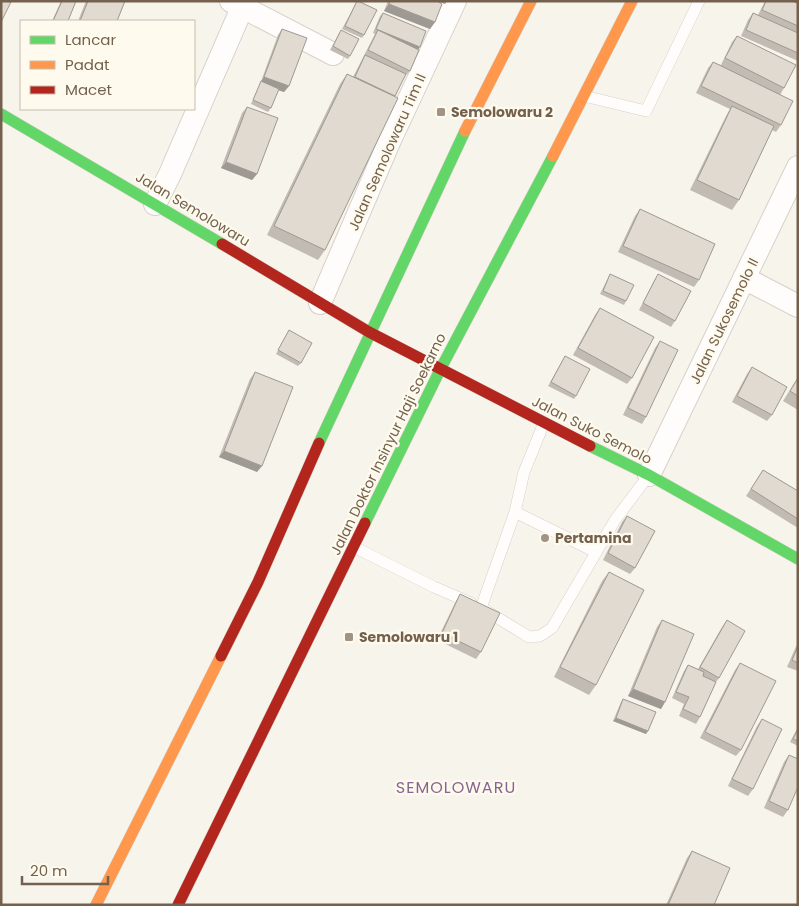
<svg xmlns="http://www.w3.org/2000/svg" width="799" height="906" font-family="Poppins,sans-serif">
  <rect width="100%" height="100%" fill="#f7f4ec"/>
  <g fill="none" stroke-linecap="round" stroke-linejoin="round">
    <g stroke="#d6d1ca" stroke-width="12">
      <path id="lane" d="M584,96L646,111L699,1
        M515,512L596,552
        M354,547L434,587L471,603
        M481,608L515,512L524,472L544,423
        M485,610L529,637L540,636L552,628L615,520L649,475"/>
    </g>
    <g stroke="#d6d1ca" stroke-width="24">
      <path id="street" d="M231,1L333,54
        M155,204L170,174L245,1
        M744,278L798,306
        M320,303L390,140L455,1
        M649,475L798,167"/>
    </g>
    <g stroke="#d5d0c7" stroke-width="12">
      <path id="fast" d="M1,114L222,244
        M319,443L465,131
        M590,446L649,475L798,559
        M365,523L440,370L553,156"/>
    </g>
    <g stroke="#d5d0c7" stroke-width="12">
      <path id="slow" d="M465,131L531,1
        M553,156L632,1
        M96,905L221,656"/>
    </g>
    <g stroke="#d5d0c7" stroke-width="12">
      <path id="jam" d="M222,244L369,332L590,446
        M221,656L258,582L319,443
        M178,905L365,523"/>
    </g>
    <use href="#lane" stroke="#fefdfc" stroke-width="11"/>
    <use href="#street" stroke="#fefdfc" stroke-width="22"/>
    <use href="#fast" stroke="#63d668" stroke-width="11"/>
    <use href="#slow" stroke="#ff974d" stroke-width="11"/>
    <use href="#jam" stroke="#b3261e" stroke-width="11"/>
  </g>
  <path fill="#c2bbb4" d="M61,1H76L68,21H52Z
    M86,1H125L117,21H78Z
    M357,1L364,35L362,38L342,29Z
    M388,1H437L435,22L430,29L384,11Z
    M765,1H798V61L741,36L748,20L753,13L758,15Z
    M383,13L418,50L410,71L404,77L395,97L325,250L318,260L267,235L340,84L347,74L353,77L375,34L373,33L380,16Z
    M282,29L289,86L284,92L278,90L271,108L268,112L251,104L260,84L278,35Z
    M341,30L350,56L348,59L330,50Z
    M737,36L784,88L780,95L781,125L776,132L772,130L739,200L732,210L690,190L726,116L730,109L696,93L708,68L713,62L721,65L732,42Z
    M247,107L257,174L252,180L221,168L242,113Z
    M640,209L699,280L694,287L618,252L635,216Z
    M610,274L626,301L624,305L600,294Z
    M658,274L675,321L671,327L639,310L654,281Z
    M600,308L632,378L627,384L573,355L595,315Z
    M289,330L301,363L298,366L276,354Z
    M660,341L646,417L642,424L623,415L655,348Z
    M565,356L576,396L574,399L548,386Z
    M752,367L772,415L767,421L732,402L747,374Z
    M255,372L257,472L219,457L250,379Z
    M798,377V410L783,401Z
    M763,470L798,491V528L746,496Z
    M627,516L635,568L630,574L603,560L622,522Z
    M609,572L596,685L589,695L554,677L602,581Z
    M460,594L481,652L476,659L437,640L456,601Z
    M662,620L665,702L661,709L628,696L657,627Z
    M727,620L719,678L716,682L700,717L696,724L679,716L684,704L672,698L684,671L688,665L698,669L722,627Z
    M798,642V671L787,667Z
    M740,663L741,750L736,756L700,738L735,670Z
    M623,699L646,734L613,721L621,702Z
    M762,719L753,789L748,796L728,786L757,726Z
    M798,727V746L790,742Z
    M789,755L788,810L783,817L764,808L784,762Z
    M692,851L714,905H666L687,858Z"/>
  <path fill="#9e9992" d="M437,1H447L445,4Z
    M389,4L435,22L430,29L384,11Z
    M378,30L420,47L417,51Z
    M264,77L289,86L284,92L260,84L261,81L260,83Z
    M226,162L257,174L252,180L221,168Z
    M224,451L262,466L257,472L219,457Z
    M633,689L665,702L661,709L628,696Z
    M616,718L648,731L646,734L613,721Z"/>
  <path fill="#e1dad1" stroke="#9e9992" d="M1,1L11,2L1,22Z
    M62,1H76L68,21H53Z
    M88,1H125L117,21H80Z
    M357,1H358L377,10L364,35L345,26Z
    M390,1H437L442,4L435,22L389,4Z
    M766,1H793L798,4V26L762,10Z
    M383,13L426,31L420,47L376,29Z
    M753,13L798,33V53L746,30Z
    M282,29L307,38L289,86L264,77Z
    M341,30L359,39L350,56L333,46Z
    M378,30L419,50L410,71L368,50Z
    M737,36L796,65L784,88L725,58Z
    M365,55L406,74L395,96L355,77Z
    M713,62L793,101L781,125L701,86Z
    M347,74L398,98L325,250L274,226Z
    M261,81L279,89L271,108L253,100Z
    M732,106L774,126L739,200L697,180Z
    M247,107L278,118L257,174L226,162Z
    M640,209L715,244L699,280L623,246Z
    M610,274L634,285L626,301L603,291Z
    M658,274L691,291L675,321L643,303Z
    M600,308L654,337L632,378L578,348Z
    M289,330L312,343L301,363L278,350Z
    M660,341L678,350L646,417L628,408Z
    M565,356L590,369L576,396L551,382Z
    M752,367L787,387L772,415L737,396Z
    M255,372L293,387L262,466L224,451Z
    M798,378V396L790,391Z
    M763,470L798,491V519L751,489Z
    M627,516L655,531L635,568L608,553Z
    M609,572L644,590L596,685L560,667Z
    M460,594L500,613L481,652L442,633Z
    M662,620L694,634L665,702L633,689Z
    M727,620L745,631L719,678L700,667Z
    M798,646V663L792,660Z
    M740,663L776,681L741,750L705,732Z
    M688,665L704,672L703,676L716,682L700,717L683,709L689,697L676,692Z
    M623,699L656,712L648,731L616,718Z
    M762,719L782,729L753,789L732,779Z
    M798,729V741L793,739Z
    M789,755L798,759V787L788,810L769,801Z
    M692,851L730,868L714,905H668Z"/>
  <g fill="#a29485" stroke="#fefaee" stroke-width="2">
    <rect x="436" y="107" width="10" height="10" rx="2.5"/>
    <circle cx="545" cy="538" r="5"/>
    <rect x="344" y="632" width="10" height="10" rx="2.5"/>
  </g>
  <g text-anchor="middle" stroke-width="4.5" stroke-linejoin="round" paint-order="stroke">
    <g font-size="14" font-weight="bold" fill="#74614d" stroke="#fefaee" text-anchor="start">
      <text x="451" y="117">Semolowaru 2</text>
      <text x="555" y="543">Pertamina</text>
      <text x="359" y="642">Semolowaru 1</text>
    </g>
    <g font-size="14" fill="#74614d" stroke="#fefaee">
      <text transform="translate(387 152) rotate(-66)" y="5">Jalan Semolowaru Tim II</text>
      <text transform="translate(193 209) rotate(31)" y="5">Jalan Semolowaru</text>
      <text transform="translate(724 321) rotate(-64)" y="5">Jalan Sukosemolo II</text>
      <text transform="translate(592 430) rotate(27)" y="5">Jalan Suko Semolo</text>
      <text transform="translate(388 444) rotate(-64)" y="5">Jalan Doktor Insinyur Haji Soekarno</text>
    </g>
    <g font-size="16" letter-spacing="1" fill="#886590" stroke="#fefaee">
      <text x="456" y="793">SEMOLOWARU</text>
    </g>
  </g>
  <rect width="799" height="906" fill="none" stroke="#74614d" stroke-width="5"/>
  <rect x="20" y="20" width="175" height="90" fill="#fefaee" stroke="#c7bdae"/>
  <rect x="30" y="36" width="25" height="8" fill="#63d668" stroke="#c7bdae"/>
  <text x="65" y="45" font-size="15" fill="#74614d">Lancar</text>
  <rect x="30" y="61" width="25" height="8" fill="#ff974d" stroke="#c7bdae"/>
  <text x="65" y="70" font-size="15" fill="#74614d">Padat</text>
  <rect x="30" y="86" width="25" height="8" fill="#b3261e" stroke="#c7bdae"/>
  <text x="65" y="95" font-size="15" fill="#74614d">Macet</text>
  <path d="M22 876v8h86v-8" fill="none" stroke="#74614d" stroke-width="2.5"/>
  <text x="30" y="876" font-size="15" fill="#74614d" stroke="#fefaee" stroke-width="4" paint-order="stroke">20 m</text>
</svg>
